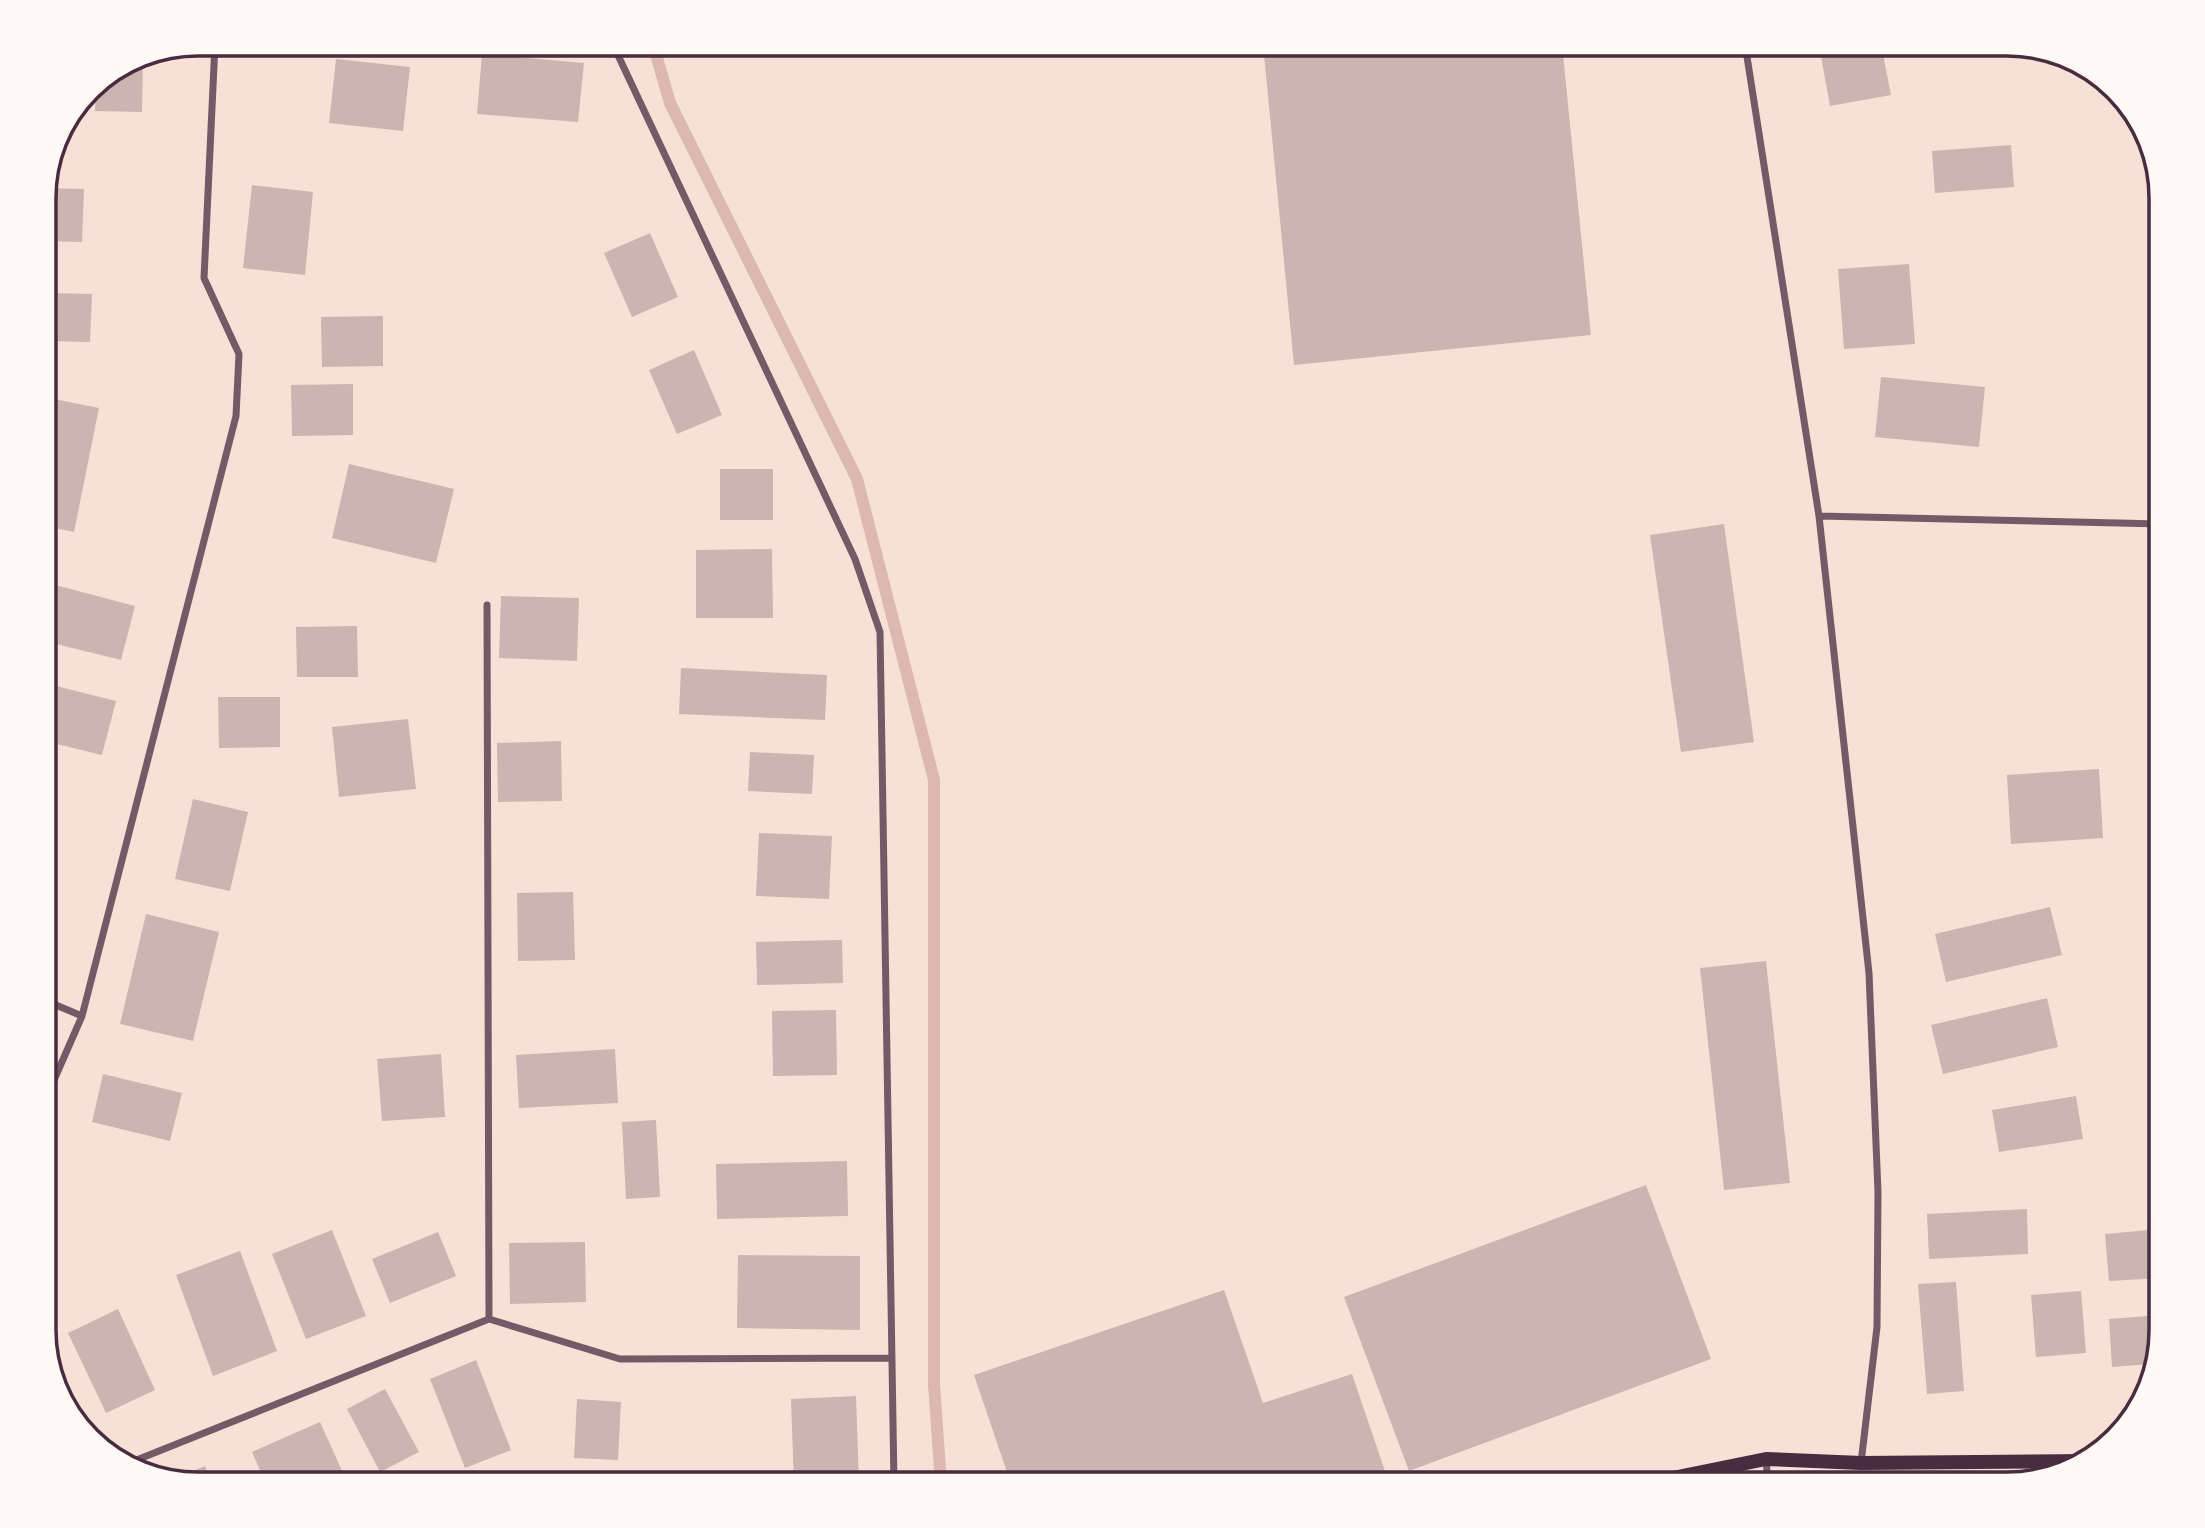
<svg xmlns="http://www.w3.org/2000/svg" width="2205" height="1528" font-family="'Crimson Pro',serif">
  <rect width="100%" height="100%" fill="#f7e1d7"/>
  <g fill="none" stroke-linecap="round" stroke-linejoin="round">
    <path stroke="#dcb8b0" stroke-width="12" d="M653,44L670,103L857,479L934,780V1384L941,1484"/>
  </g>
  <path fill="#ccb4b1" d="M1263,44H1562L1591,335L1294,365Z
    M1828,44H1881L1891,95L1830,106L1819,45Z
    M482,54L584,63L578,122L477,114Z
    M133,59L143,60L142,112L95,111L96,84Z
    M336,59L410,67L403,131L329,123Z
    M2011,145L2014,187L1935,193L1932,151Z
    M252,185L313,192L305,275L243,268Z
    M44,188L84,189L82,242L44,241Z
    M650,233L678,297L632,317L604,253Z
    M1909,264L1915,344L1844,349L1838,269Z
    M48,293L92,294L90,342L47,341Z
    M383,316V366L322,367L321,317Z
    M694,350L722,415L677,434L649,370Z
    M1881,377L1985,387L1979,447L1875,437Z
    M353,384V435L292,436L291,385Z
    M44,397L99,408L74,532L44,526Z
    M349,464L454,489L436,563L332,538Z
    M720,469H773V520H720Z
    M1724,524L1754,742L1681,752L1650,535Z
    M772,549L773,618H696V550Z
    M44,582L135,606L121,660L44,641Z
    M501,596L579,598L577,661L499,658Z
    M357,626L358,677H297L296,627Z
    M681,668L827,675L825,720L679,714Z
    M44,683L116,701L102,755L44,741Z
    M218,697H280V747L219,748Z
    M408,719L416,789L339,797L332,727Z
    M561,741L562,801L498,802L497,743Z
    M750,752L814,755L812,794L748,791Z
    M2099,769L2103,838L2011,844L2007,775Z
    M44,773L53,775L45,815H44Z
    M193,799L248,812L230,891L175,879Z
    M759,833L832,836L829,899L756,896Z
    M573,892L575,960L518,961L517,893Z
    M2050,907L2062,955L1946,982L1935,934Z
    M146,914L219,932L193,1041L120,1024Z
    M842,940L843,983L757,985L756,942Z
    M1766,961L1790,1183L1724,1190L1700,968Z
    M2047,998L2058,1047L1943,1074L1931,1025Z
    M836,1010L837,1075L773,1076L772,1011Z
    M615,1049L618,1103L519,1108L516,1055Z
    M441,1054L445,1117L382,1121L377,1059Z
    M103,1074L182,1093L170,1141L92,1122Z
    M2076,1096L2083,1139L1999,1152L1992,1110Z
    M656,1120L660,1197L626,1199L622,1122Z
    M847,1161L848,1216L717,1219L716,1164Z
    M1646,1185L1711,1359L1409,1471L1344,1297Z
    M2027,1209L2028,1254L1929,1259L1927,1214Z
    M2161,1229V1278L2109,1281L2105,1234Z
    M332,1230L366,1316L306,1339L272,1254Z
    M438,1232L456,1276L390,1303L372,1259Z
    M585,1242L586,1302L510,1304L509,1243Z
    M240,1251L277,1351L213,1376L176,1275Z
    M738,1255L860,1256V1330L737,1328Z
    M1956,1282L1964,1391L1927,1394L1918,1284Z
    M1224,1290L1263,1403L1352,1374L1388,1480L1375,1484H1011L974,1375Z
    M2081,1291L2086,1353L2036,1357L2031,1295Z
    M118,1309L155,1390L106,1413L68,1333Z
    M2161,1315V1331L2151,1364L2112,1367L2109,1319Z
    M476,1360L511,1450L465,1468L430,1379Z
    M385,1389L419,1452L380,1472L347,1409Z
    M856,1396L859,1484H794L791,1399Z
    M577,1399L621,1402L618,1460L574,1458Z
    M320,1422L348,1484H266L252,1452Z
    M205,1466L213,1484H198L176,1478Z"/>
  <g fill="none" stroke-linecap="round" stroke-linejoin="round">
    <path stroke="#755966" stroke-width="7" d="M462,44L616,51L855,559L880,632L894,1484
      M1745,44L1819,516L1869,973L1878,1192L1877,1327L1861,1463
      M1819,516L2161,524
      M487,605L489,1319
      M44,1000L82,1016
      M44,1103L82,1016L236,416L239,354L204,278L215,44
      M1766,1459L1768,1484
      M129,1463L489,1319L620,1359L891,1358"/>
    <path stroke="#4a2c40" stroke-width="14" d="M1643,1484L1766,1459L1861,1463L2087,1461"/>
  </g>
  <path d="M0 0H2205V1528H0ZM198 56H2007A142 142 0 0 1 2149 198V1330A142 142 0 0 1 2007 1472H198A142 142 0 0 1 56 1330V198A142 142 0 0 1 198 56Z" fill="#fffaf5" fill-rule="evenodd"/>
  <path fill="none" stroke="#4a2c40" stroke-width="3.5" d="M198 56H2007A142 142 0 0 1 2149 198V1330A142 142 0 0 1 2007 1472H198A142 142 0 0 1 56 1330V198A142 142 0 0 1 198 56Z"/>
</svg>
